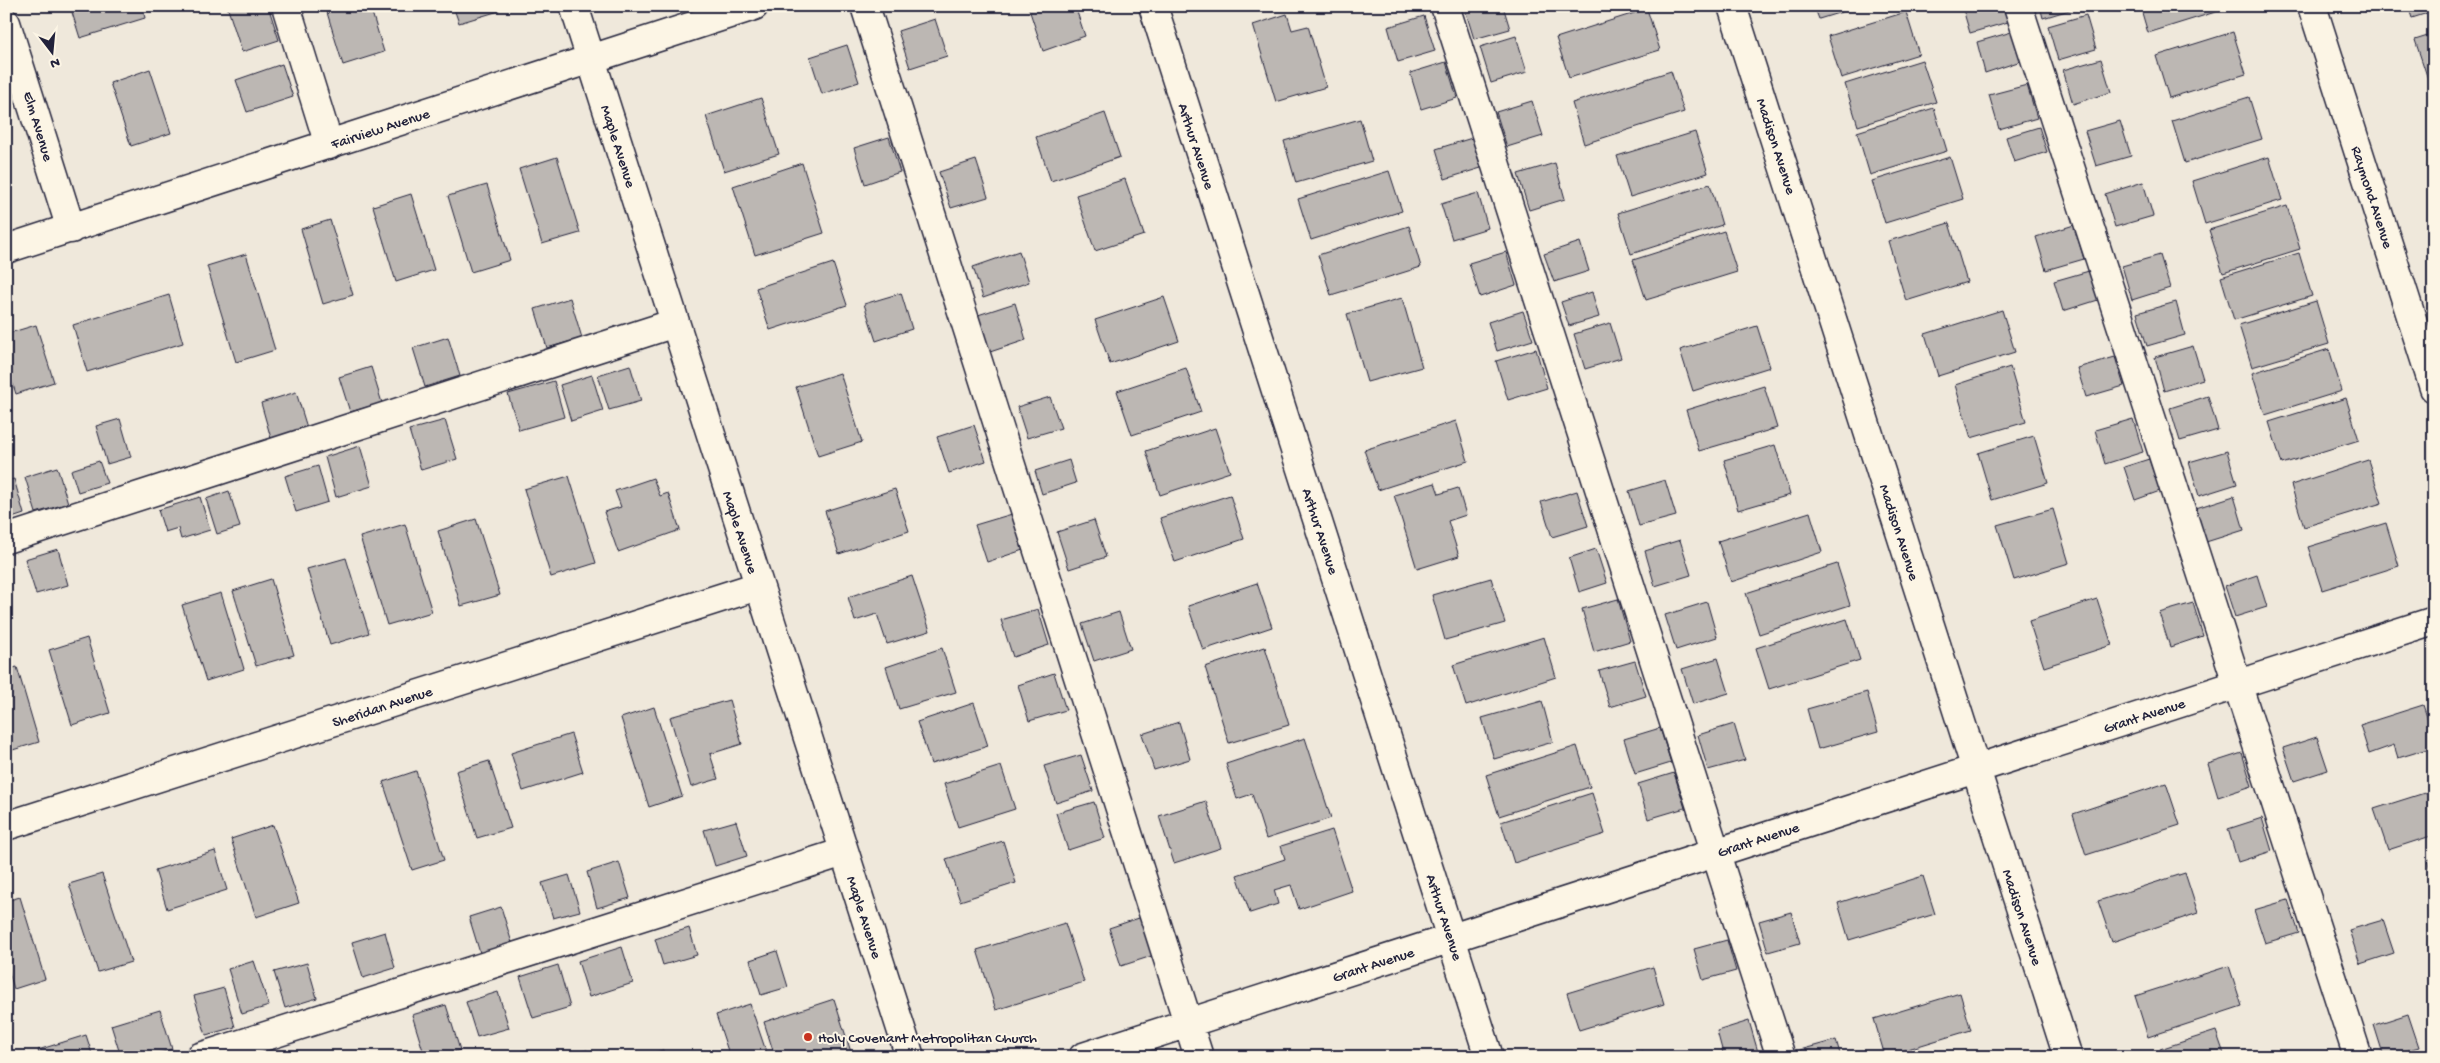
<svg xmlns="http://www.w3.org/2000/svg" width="2440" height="1063" font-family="'Gochi Hand',sans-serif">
  <rect width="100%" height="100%" fill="#efe8db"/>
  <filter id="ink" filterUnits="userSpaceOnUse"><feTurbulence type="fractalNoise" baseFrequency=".02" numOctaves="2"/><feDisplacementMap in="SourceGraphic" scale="10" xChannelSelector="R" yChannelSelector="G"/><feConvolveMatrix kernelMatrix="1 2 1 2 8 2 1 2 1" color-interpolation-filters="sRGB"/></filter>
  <g filter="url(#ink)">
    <path fill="#bcb7b3" stroke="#22223b" d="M70,6H142L145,18L80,38Z
      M227,6H268L279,40L242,52Z
      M325,6H370L384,52L343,65Z
      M453,6H497L499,11L459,23Z
      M1028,6H1075L1085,36L1043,51Z
      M1464,6H1503L1510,29L1474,39Z
      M1814,6H1861L1819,19Z
      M1962,6H2003L2008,22L1970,33Z
      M2040,6H2075L2076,8L2043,18Z
      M2140,6H2224L2225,9L2148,33Z
      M2408,6H2434V11L2412,18Z
      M1647,9L1660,50L1569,78L1556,38Z
      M1906,12L1919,54L1841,78L1828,36Z
      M1287,14L1292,30L1308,26L1326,87L1276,102L1253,25Z
      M2086,15L2096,49L2058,60L2048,26Z
      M1424,16L1435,51L1398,62L1388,27Z
      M935,19L947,56L910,68L898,31Z
      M2015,31L2024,60L1985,73L1977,42Z
      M2233,32L2246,74L2169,98L2156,56Z
      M2434,34V77L2428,79L2415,40Z
      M1516,36L1527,72L1491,83L1480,47Z
      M847,45L859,82L822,94L810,57Z
      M2101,59L2111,92L2073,104L2063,70Z
      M1922,60L1936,102L1858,126L1845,84Z
      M1446,62L1457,98L1421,109L1410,73Z
      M282,64L293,97L247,112L236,80Z
      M150,69L171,133L131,146L110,83Z
      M1671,71L1684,112L1584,144L1572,103Z
      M2027,85L2037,118L1999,129L1989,95Z
      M2249,97L2262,139L2185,163L2172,121Z
      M761,98L779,154L724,171L706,116Z
      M1532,101L1543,136L1507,147L1496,112Z
      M1934,108L1947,151L1870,175L1857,132Z
      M1105,113L1120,157L1051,181L1036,137Z
      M1360,119L1372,161L1296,183L1284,141Z
      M2120,121L2131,156L2096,166L2085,131Z
      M2039,127L2047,152L2014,162L2006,137Z
      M1695,132L1708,173L1630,197L1617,156Z
      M889,137L900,172L865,184L854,148Z
      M1472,138L1481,168L1445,179L1436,149Z
      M557,157L580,233L542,244L519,169Z
      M1950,157L1963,199L1885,223L1872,181Z
      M2269,157L2282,200L2205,224L2192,181Z
      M976,160L988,197L951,208L939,172Z
      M802,163L824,233L755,255L733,186Z
      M1555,163L1565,199L1529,210L1518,174Z
      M1389,171L1402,211L1311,240L1298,199Z
      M1125,179L1144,235L1095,251L1076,195Z
      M2143,182L2153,216L2115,227L2105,194Z
      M1710,184L1722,225L1631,254L1618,213Z
      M487,185L510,260L471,272L448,196Z
      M1478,193L1488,228L1452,239L1441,204Z
      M411,194L434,270L396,282L373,206Z
      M2287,206L2300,249L2223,273L2209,230Z
      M330,220L353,295L323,304L301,229Z
      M1949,223L1967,282L1906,301L1888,241Z
      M2074,225L2084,259L2046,270L2036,237Z
      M1409,226L1421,267L1331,295L1318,255Z
      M1724,231L1737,272L1646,300L1633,260Z
      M1580,242L1589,271L1554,282L1544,254Z
      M1019,251L1029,282L983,298L973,267Z
      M1506,252L1516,285L1480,297L1469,263Z
      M2299,253L2312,296L2234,320L2221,277Z
      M246,254L275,350L236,362L207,266Z
      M2160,255L2170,288L2132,300L2122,266Z
      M833,263L847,305L770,330L756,288Z
      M2089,271L2098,300L2063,311L2054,281Z
      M1592,292L1599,317L1569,326L1561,302Z
      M901,293L912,329L876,341L864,304Z
      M169,295L183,343L87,372L73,325Z
      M1164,297L1179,341L1110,364L1095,320Z
      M570,298L582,338L547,348L535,309Z
      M1402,298L1422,367L1367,382L1347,314Z
      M2316,301L2329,344L2252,367L2239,325Z
      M2176,302L2185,335L2147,346L2137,313Z
      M1015,303L1026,340L990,352L978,315Z
      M2002,310L2015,352L1938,376L1925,334Z
      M1523,311L1533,340L1497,351L1488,322Z
      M1610,323L1621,358L1585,369L1574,334Z
      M36,325L54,382L16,394L6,363V334Z
      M1757,326L1770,367L1693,391L1680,350Z
      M448,337L460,376L425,387L413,348Z
      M2193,346L2203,379L2164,391L2155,357Z
      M1536,349L1547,388L1508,400L1496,361Z
      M2329,349L2342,391L2265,415L2252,373Z
      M2115,357L2124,386L2086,397L2077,368Z
      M630,365L641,401L609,410L598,375Z
      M371,367L382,403L350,412L339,377Z
      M2010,367L2026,422L1971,438L1955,385Z
      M1186,368L1201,412L1132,435L1117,391Z
      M840,373L862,442L818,456L796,387Z
      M592,375L603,411L571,421L560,385Z
      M554,381L564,417L519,430L508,394Z
      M1764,386L1777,428L1699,451L1686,410Z
      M296,392L308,431L272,442L261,403Z
      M2208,396L2218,430L2180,441L2170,408Z
      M1050,397L1061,428L1027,438L1017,407Z
      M2346,398L2359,440L2282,464L2269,422Z
      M120,419L131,457L107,464L96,426Z
      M2133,419L2143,452L2105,464L2095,430Z
      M445,420L457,459L421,470L409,430Z
      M1456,421L1468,461L1378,490L1364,450Z
      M974,425L986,461L949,473L937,437Z
      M1215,428L1230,472L1160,495L1146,451Z
      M2034,436L2048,483L1992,500L1978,453Z
      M1775,445L1790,495L1738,510L1724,460Z
      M360,446L372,486L336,497L325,457Z
      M2227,451L2237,484L2199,496L2189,462Z
      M2149,459L2160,491L2135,500L2124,467Z
      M1069,460L1076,483L1042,494L1035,471Z
      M2368,460L2382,503L2304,527L2291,485Z
      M99,461L107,483L78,492L71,470Z
      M318,466L328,502L296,512L285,476Z
      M57,467L68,503L36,513L25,477Z
      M569,476L596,563L551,577L524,489Z
      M653,478L660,496L668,493L680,530L618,552L604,512L621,507L615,491Z
      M14,479L24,514L6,520V481Z
      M1665,480L1676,516L1639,526L1629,491Z
      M1435,483L1439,494L1458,488L1466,515L1448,521L1459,556L1417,569L1394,495Z
      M895,489L909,531L839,554L825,511Z
      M229,491L240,527L217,534L206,499Z
      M1577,491L1588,526L1552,537L1541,502Z
      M1230,495L1244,539L1175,562L1160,518Z
      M2234,496L2244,530L2206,542L2196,508Z
      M200,497L210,530L181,539L178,528L165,532L158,510Z
      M2053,509L2069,563L2014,580L1997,525Z
      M1810,512L1822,552L1731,582L1718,541Z
      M1012,514L1023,550L987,562L975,525Z
      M476,519L500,595L461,606L438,531Z
      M1094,520L1106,557L1069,569L1057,532Z
      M2386,523L2399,566L2322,590L2308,547Z
      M405,524L432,612L387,625L360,537Z
      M1680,540L1691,575L1655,586L1645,551Z
      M58,549L68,585L36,594L25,559Z
      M1596,549L1607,583L1579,592L1569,558Z
      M346,558L369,633L330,645L307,569Z
      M1837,564L1850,605L1759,634L1746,593Z
      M2257,575L2267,607L2235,617L2225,586Z
      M912,576L930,631L887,644L877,614L855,621L848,597Z
      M1491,578L1505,623L1445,640L1432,595Z
      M271,579L294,655L256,666L233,591Z
      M1257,583L1272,627L1203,650L1188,606Z
      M221,593L244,669L206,681L182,605Z
      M1618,599L1630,641L1594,652L1582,609Z
      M2097,599L2112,645L2044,667L2029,621Z
      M1707,602L1717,637L1676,650L1665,615Z
      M2193,603L2203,636L2170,647L2159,613Z
      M1038,609L1049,645L1013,657L1001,620Z
      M1119,612L1131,649L1094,661L1082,624Z
      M1847,619L1860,660L1769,689L1756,648Z
      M1544,637L1556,677L1466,706L1453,665Z
      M87,638L110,713L72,725L49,650Z
      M1265,647L1289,725L1229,743L1205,667Z
      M942,648L956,692L899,709L886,667Z
      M1718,658L1729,693L1693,704L1682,669Z
      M1635,661L1646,696L1610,707L1599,671Z
      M17,667L39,742L6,752V670Z
      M1054,673L1066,710L1029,721L1018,685Z
      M1867,692L1878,732L1818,749L1807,709Z
      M729,700L742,744L710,754L718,779L691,787L670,717Z
      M1542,701L1553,742L1494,759L1482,718Z
      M974,703L988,746L931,764L917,722Z
      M2423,705L2434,738V747L2398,758L2394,745L2369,754L2360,725Z
      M654,707L682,796L649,807L621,718Z
      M1179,722L1190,759L1154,770L1142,734Z
      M1734,724L1745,760L1708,770L1698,735Z
      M1660,728L1671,763L1635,774L1624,739Z
      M571,734L583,772L523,791L511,753Z
      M2317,737L2328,770L2294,781L2283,748Z
      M1305,738L1331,818L1266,839L1252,794L1237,799L1226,764Z
      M1577,746L1590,787L1499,816L1486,775Z
      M2242,753L2252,786L2218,797L2208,764Z
      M1081,755L1093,791L1056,803L1044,766Z
      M489,761L511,828L477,838L456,771Z
      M1001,766L1015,809L958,827L944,784Z
      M416,771L444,860L412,870L383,782Z
      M1674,773L1685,808L1648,819L1638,784Z
      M2166,783L2180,825L2086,855L2073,814Z
      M2434,790V835L2388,850L2374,809Z
      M1592,793L1605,834L1514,863L1501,822Z
      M1206,801L1221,848L1174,863L1159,816Z
      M1094,802L1105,838L1068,850L1056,813Z
      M2262,818L2272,851L2238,862L2228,829Z
      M736,821L747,856L715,866L704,830Z
      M273,825L299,903L256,917L231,839Z
      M1332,830L1352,891L1299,909L1291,885L1274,890L1278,904L1250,913L1237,875L1285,859L1281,846Z
      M1003,841L1016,883L960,901L946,859Z
      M215,851L227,890L167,909L155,870Z
      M2434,858V882L2427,860Z
      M619,862L630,898L597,908L587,872Z
      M2185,873L2198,913L2112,942L2098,901Z
      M102,874L131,962L98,972L69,884Z
      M569,875L580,911L553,918L542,883Z
      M1923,876L1935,914L1849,940L1838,903Z
      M20,897L45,979L14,989L6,962V901Z
      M2288,900L2299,933L2265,943L2254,910Z
      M501,907L512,943L480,953L469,917Z
      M1791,912L1800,943L1768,952L1759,921Z
      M1142,917L1155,955L1121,966L1109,928Z
      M2383,920L2394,953L2360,964L2349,930Z
      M1065,923L1084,982L996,1010L977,950Z
      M689,928L697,955L663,965L655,939Z
      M385,932L395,968L363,978L352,942Z
      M1727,940L1736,971L1703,980L1694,949Z
      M622,947L633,983L589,997L578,961Z
      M777,951L788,987L761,995L750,960Z
      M254,961L269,1006L242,1014L228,969Z
      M307,963L317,998L285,1008L274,972Z
      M558,965L570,1007L533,1018L520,977Z
      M2229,966L2242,1006L2148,1037L2135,996Z
      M1653,967L1664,1004L1579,1030L1567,993Z
      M224,988L235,1027L206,1035L194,996Z
      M498,992L509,1028L477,1037L466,1002Z
      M1960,993L1971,1030L1885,1056L1874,1019Z
      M834,999L851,1052L836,1057H775L764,1022Z
      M750,1004L768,1057H730L716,1015Z
      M446,1005L460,1050L439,1057H425L412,1015Z
      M160,1010L172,1049L149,1057H121L111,1025Z
      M2408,1014L2419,1047L2384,1057L2374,1025Z
      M1749,1021L1758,1052L1742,1057H1724L1717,1031Z
      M2216,1031L2224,1054L2215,1057H2162L2160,1049Z
      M86,1035L93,1057H40L38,1050Z
      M1836,1040L1841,1057H1802L1800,1050Z
      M587,1050L589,1057H564Z
      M663,1050L666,1057H640Z
      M1643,1051L1645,1057H1624Z"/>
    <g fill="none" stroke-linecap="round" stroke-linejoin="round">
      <g stroke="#22223b" stroke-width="31">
        <path id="minor" d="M286,6L329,145
          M574,6L910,1057
          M865,6L1199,1057
          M1153,6L1489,1057
          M1445,6L1781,1057
          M1732,6L2068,1057
          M2018,6L2358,1057
          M2312,6L2434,388
          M6,23L71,229
          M6,249L754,6
          M6,539L675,323
          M6,826L758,586
          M200,1057L844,852
          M1083,1057L2434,621"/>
      </g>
      <use href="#minor" stroke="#fcf5e5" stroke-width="28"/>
    </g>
  </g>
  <circle fill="#c8321e" stroke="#fcf5e5" stroke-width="2" cx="808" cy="1037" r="5"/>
  <g text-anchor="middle" stroke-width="4" stroke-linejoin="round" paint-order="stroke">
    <g font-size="15" fill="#22223b" stroke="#fcf5e5">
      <text transform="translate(39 126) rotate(73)" y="5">Elm Avenue</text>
      <text transform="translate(380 128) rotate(-18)" y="5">Fairview Avenue</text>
      <text transform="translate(619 146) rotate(72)" y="5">Maple Avenue</text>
      <text transform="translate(1197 146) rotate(72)" y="5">Arthur Avenue</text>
      <text transform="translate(1777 146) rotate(72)" y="5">Madison Avenue</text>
      <text transform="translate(2373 197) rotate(72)" y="5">Raymond Avenue</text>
      <text transform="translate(1321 531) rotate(72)" y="5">Arthur Avenue</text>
      <text transform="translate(741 532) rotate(72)" y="5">Maple Avenue</text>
      <text transform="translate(1900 532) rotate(72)" y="5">Madison Avenue</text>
      <text transform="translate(382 706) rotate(-18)" y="5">Sheridan Avenue</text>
      <text transform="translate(2144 715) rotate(-18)" y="5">Grant Avenue</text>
      <text transform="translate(1758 839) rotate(-18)" y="5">Grant Avenue</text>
      <text transform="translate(865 917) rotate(72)" y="5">Maple Avenue</text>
      <text transform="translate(1445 917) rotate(72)" y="5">Arthur Avenue</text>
      <text transform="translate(2023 917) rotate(72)" y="5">Madison Avenue</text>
      <text transform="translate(1373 964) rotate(-18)" y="5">Grant Avenue</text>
    </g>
    <g font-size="15" fill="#22223b" stroke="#fcf5e5" text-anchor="start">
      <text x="818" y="1042">Holy Covenant Metropolitan Church</text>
    </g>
  </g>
  <rect width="2440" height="1063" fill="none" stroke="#fcf5e5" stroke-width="25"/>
  <rect x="12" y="12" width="2415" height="1038" fill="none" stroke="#22223b" stroke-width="2" filter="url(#ink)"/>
  <g transform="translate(52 52) rotate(164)" stroke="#fcf5e5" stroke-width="4" paint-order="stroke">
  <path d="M0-4L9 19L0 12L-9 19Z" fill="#22223b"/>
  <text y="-8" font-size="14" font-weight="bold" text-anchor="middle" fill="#22223b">N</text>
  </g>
</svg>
